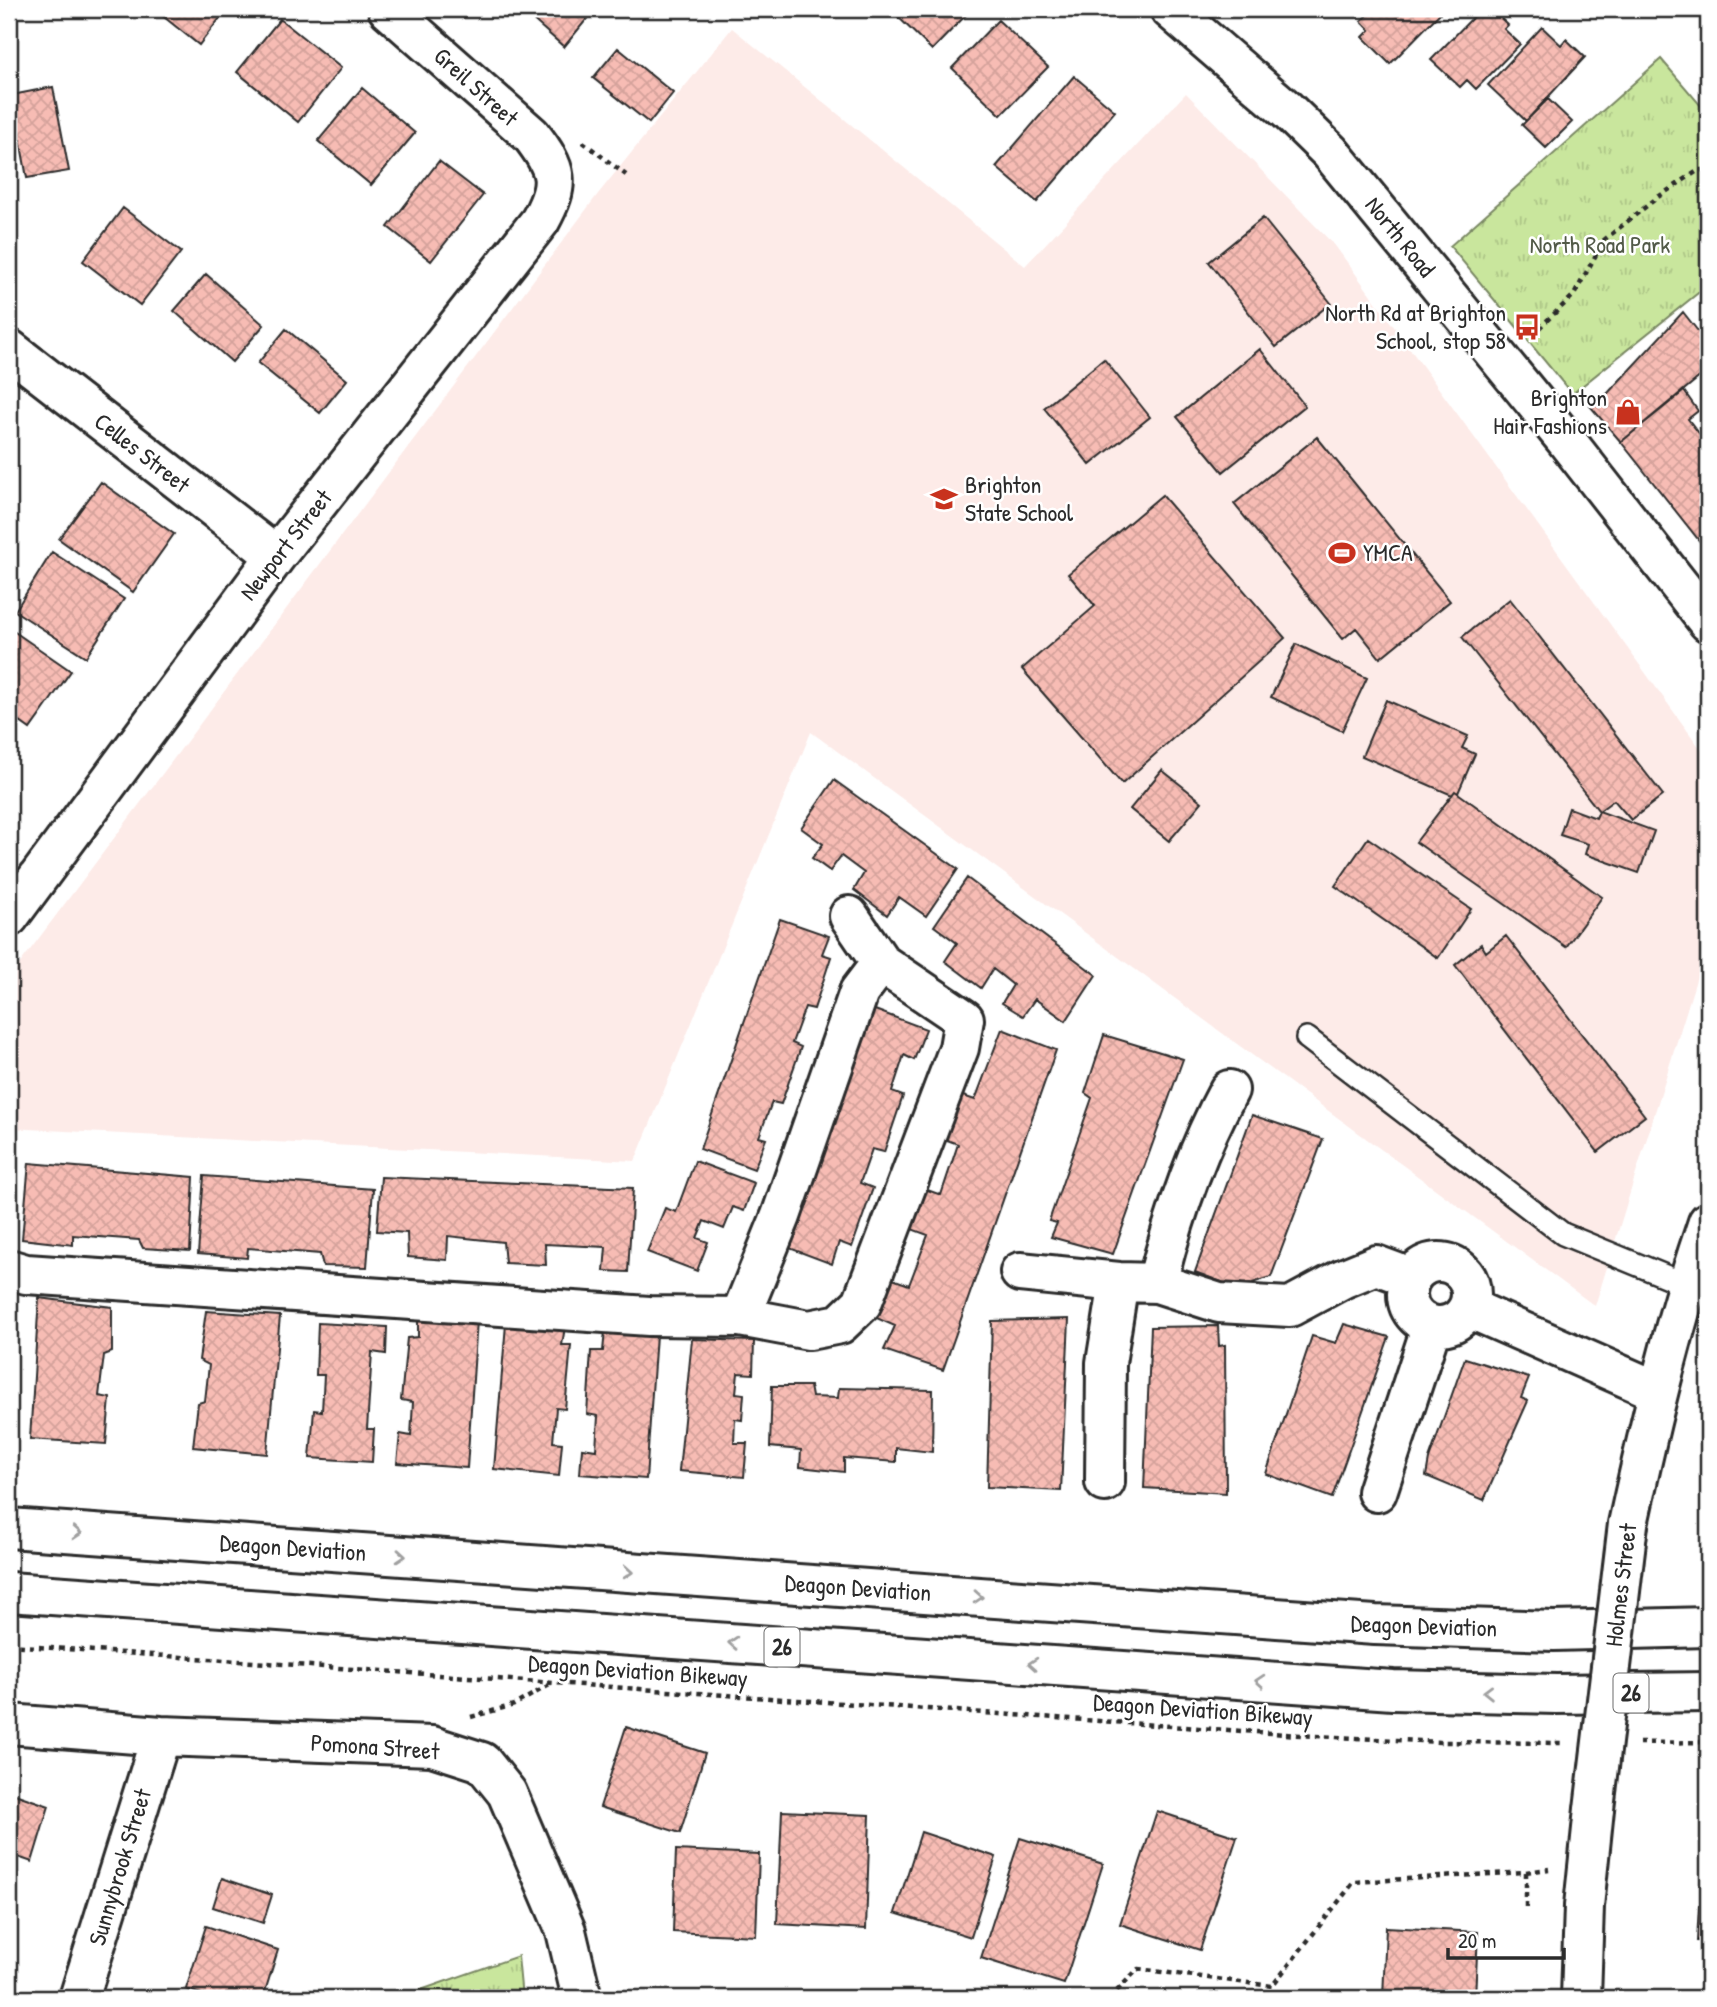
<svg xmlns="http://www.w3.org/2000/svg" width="1717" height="2007" font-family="'Patrick Hand',sans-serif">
  <defs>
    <pattern id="park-tufts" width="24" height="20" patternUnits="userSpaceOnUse" patternTransform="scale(1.75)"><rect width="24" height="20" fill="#c9e69d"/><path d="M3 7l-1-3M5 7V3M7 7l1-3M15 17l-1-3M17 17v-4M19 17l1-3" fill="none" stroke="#adc587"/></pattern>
    <pattern id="building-cross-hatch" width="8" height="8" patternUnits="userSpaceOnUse" patternTransform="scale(1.75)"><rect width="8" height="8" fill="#f7bcb4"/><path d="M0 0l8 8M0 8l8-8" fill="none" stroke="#d4a29b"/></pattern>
  </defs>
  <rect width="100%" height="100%" fill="#fff"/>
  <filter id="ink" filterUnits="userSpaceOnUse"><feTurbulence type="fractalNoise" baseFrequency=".0143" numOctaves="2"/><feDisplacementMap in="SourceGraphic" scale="14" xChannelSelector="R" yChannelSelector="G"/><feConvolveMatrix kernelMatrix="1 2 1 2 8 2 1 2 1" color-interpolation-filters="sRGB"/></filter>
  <g filter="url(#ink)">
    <path fill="#fdebe8" d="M732,28L1025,266L1186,93L1336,247L1708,759V941L1595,1306L811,732L635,1161L9,1128V978L598,194Z"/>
    <path fill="url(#park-tufts)" stroke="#7a8864" stroke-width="2" d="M1661,59L1708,114V285L1572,394L1450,246Z
      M518,1956L522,1998H398Z"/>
    <path fill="url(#building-cross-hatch)" stroke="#2b2b2b" stroke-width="2" d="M154,9H227L199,45Z
      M521,9H595L564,47Z
      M890,9H972L932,50Z
      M1373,9H1444L1390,64L1363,37L1370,30L1361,21Z
      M1481,9H1491L1508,25L1504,29L1520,44L1476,89L1467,80L1460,87L1431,60Z
      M280,19L341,68L298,122L237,72Z
      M998,20L1048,67L1001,115L952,68Z
      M1542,27L1561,45L1566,39L1585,57L1526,121L1488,85Z
      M618,48L673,93L649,123L593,78Z
      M1074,76L1115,111L1037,202L996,167Z
      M53,87L69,171L27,178L12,95Z
      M362,88L415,133L371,185L318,141Z
      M1548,99L1572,122L1546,148L1522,125Z
      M439,161L483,195L431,261L388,227Z
      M123,208L181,252L140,305L83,261Z
      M1263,218L1331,303L1276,347L1209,262Z
      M206,274L264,325L232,362L174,311Z
      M1683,312L1708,344V370L1621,442L1590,406L1608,393Z
      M286,329L347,380L320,413L258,363Z
      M1260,349L1305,406L1223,472L1177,417Z
      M1104,359L1150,417L1090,465L1044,408Z
      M1684,391L1698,411L1688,419L1702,437L1708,432V547L1701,543L1621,442Z
      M1317,437L1450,601L1380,658L1356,628L1343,639L1234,504Z
      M101,482L174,534L133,592L59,539Z
      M1162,495L1285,638L1122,784L1022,669L1095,606L1068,574Z
      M52,552L124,599L86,657L15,611Z
      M1510,599L1663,795L1631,820L1614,800L1599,811L1462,637Z
      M9,628L71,671L30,729L9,714Z
      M1296,644L1367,678L1342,731L1271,697Z
      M1386,700L1468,736L1462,748L1475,754L1458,793L1455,791L1452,795L1362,756Z
      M9,745L16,750L9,760Z
      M1162,770L1202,802L1169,841L1130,809Z
      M834,780L958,869L926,916L899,897L887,915L854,890L864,873L841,856L830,871L812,858L823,844L801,828Z
      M1455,791L1602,897L1566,947L1416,842Z
      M1569,808L1596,818L1599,811L1654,831L1639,873L1585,854L1588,844L1560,835Z
      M1368,838L1471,909L1438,958L1335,886Z
      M967,878L1096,975L1066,1021L1035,999L1023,1016L1002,1003L1013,985L993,969L981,988L945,961L957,943L934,926Z
      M780,919L829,936L822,954L831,957L814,1009L805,1007L792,1043L801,1047L781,1104L772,1102L759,1137L766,1139L754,1169L700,1149Z
      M1506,936L1645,1116L1598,1152L1455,965L1481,944L1486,952Z
      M864,1006L926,1029L914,1060L904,1055L892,1092L903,1096L884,1152L872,1149L860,1183L873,1188L852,1247L839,1242L832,1264L784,1246Z
      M1002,1029L1056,1050L943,1370L884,1350L895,1326L872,1316L887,1277L909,1285L928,1235L906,1227L922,1188L941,1195L958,1144L936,1136L954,1093L975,1100Z
      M1104,1035L1183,1059L1113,1254L1051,1237L1057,1223L1049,1221L1092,1098L1085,1093Z
      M1252,1115L1323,1139L1271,1277L1237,1288L1195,1272Z
      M695,1161L754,1183L744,1211L733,1207L724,1229L704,1221L697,1238L708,1242L697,1271L647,1252L665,1208L676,1212Z
      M29,1163L194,1177L190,1251L143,1248L139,1240L73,1235V1245L22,1239Z
      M204,1176L373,1189L367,1267L323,1266L320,1254L248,1248L247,1258L198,1254Z
      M381,1177L633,1188L628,1272L604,1271L606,1247L545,1244L546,1265L505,1263L503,1242L448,1236L447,1260L408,1257L407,1233L377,1231Z
      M39,1298L112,1307V1352L104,1355L99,1396L110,1398L106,1444L30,1439Z
      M206,1311L280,1316L267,1454L193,1447L198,1403L205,1401L209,1365L199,1360Z
      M418,1319L477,1320L467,1468L397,1463L400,1434L411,1436L413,1402L401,1400L407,1338L418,1337Z
      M1069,1319L1061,1491L987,1487L992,1321Z
      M318,1323L387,1327L386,1354L372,1352L367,1429H374L372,1462L310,1458L314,1410L322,1411L324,1375H316Z
      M506,1324L565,1327L562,1345H571L565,1409L556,1408L553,1442L562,1443L559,1476L494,1469Z
      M1344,1324L1389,1337L1332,1498L1266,1474L1312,1336L1336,1343Z
      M1218,1326L1219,1346L1225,1345L1226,1493L1144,1488L1151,1327Z
      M605,1331L656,1335L646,1479L580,1474L582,1448L596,1450L598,1416L587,1414L591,1351H603Z
      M692,1339L754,1341L753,1374L738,1373L736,1393L744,1394L742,1420L735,1419L734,1443H747L744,1477L679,1471Z
      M1465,1358L1529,1378L1521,1398L1528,1401L1484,1500L1426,1476L1429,1459Z
      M772,1386H810L812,1397L838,1398L839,1388L933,1390L932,1452L896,1448V1462L844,1458V1472L800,1467L801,1450L770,1447Z
      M626,1727L705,1753L680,1833L600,1807Z
      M9,1792L49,1806L32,1862L9,1854Z
      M782,1811L870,1815L866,1929L777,1924Z
      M1157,1811L1237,1837L1200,1950L1120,1924Z
      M921,1832L996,1857L971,1937L895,1913Z
      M1020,1838L1103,1864L1064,1984L981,1958Z
      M676,1850L759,1854L756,1936L673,1932Z
      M222,1878L272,1895L263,1923L213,1907Z
      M1699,1905H1708V1942L1697,1941Z
      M206,1926L278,1950L263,1998H214L186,1989Z
      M1386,1927L1478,1932L1475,1998H1383Z
      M1693,1992L1708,1993V1998H1693Z"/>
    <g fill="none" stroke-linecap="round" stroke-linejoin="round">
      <g stroke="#2b2b2b" stroke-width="26">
        <path id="service" d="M1307,1038L1563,1234L1687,1285"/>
      </g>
      <g stroke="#2b2b2b" stroke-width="44">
        <path id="minor" d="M9,349L276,556
          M9,917L276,556L540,221C561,183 558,170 531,135L388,9
          M1407 1294a32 32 0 1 1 64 0a32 32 0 1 1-64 0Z
          M9,1269L26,1274L649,1316L740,1317L809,1330L840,1324L862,1303L959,1048L964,1019L881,963L849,916
          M1020,1272L1119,1282L1157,1283L1219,1303L1290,1307L1342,1279L1376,1265L1411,1278
          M1157,1283C1174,1215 1196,1151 1229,1090
          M1469,1308L1657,1391
          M740,1317L781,1216L859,992L881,963
          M1105,1482L1106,1363L1119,1282
          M1377,1492L1432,1325
          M1628,1524C1650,1422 1674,1321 1708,1222
          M9,1724L161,1736L432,1746L482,1762L507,1793L566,1931L582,1998
          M79,1998L161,1736
          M1581,1998L1584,1906L1594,1809"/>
      </g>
      <g stroke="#2b2b2b" stroke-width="44">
        <path id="tertiary" d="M1170,9L1287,110L1330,152L1565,439L1708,622"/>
      </g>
      <g stroke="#2b2b2b" stroke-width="44">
        <path id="trunk" d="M9,1528L1375,1625L1554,1631L1708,1627
          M9,1592L1393,1690L1556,1694L1708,1692"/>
      </g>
      <path stroke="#2b2b2b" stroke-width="4.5" stroke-dasharray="5 5" stroke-linecap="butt" d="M583,142L626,175
        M1539,328L1574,295L1604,240L1658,197L1699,170H1708
        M9,1645L1314,1736L1440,1742L1564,1743
        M471,1717L514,1705L553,1683
        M1639,1743L1708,1742
        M1526,1872L1549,1869
        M1110,1998L1138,1969L1272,1986L1354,1882L1526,1872V1912"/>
      <use href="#service" stroke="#fff" stroke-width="21"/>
      <use href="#minor" stroke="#fff" stroke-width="38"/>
      <use href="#tertiary" stroke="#fff" stroke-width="38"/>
      <use href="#trunk" stroke="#fff" stroke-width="38"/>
      <g stroke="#2b2b2b" stroke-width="44" stroke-linecap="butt">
        <path id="minor-bridge" d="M1594,1809L1628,1524"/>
      </g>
      <use href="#minor-bridge" stroke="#fff" stroke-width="38"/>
    </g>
    <defs><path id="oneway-chevron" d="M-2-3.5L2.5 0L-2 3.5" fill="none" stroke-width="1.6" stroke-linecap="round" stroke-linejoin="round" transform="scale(1.75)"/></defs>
    <g stroke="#a0a0a0">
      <use href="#oneway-chevron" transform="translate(77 1533) rotate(4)"/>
      <use href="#oneway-chevron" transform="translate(401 1556) rotate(4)"/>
      <use href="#oneway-chevron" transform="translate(628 1572) rotate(4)"/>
      <use href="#oneway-chevron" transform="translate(978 1597) rotate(4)"/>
      <use href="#oneway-chevron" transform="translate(733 1643) rotate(-176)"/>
      <use href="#oneway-chevron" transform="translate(1033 1664) rotate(-176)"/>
      <use href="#oneway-chevron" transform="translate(1260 1681) rotate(-176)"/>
      <use href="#oneway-chevron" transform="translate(1488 1692) rotate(-179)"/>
    </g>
  </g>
  <defs>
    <g id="bus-bare" transform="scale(2.1)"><path d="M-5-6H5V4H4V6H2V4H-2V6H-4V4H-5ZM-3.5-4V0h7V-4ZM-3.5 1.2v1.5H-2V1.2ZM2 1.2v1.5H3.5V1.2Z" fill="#c8321e" stroke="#fff" stroke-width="2.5" paint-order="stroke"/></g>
    <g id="shop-bare" transform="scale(2.1)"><path d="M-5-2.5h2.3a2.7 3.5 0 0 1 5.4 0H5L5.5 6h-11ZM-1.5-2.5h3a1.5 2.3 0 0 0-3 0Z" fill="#c8321e" stroke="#fff" stroke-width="2.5" paint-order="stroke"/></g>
    <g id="school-bare" transform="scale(2.1)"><path d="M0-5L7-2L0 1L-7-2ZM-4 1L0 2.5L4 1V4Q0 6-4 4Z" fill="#c8321e" stroke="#fff" stroke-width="2.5" paint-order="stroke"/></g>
    <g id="stadium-bare" transform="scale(2.1)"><path d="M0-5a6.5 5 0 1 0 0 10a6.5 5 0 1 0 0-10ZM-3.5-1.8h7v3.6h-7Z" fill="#c8321e" stroke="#fff" stroke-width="2.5" paint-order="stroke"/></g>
  </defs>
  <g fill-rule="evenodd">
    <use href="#bus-bare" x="1527" y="327"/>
    <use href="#shop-bare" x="1628" y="412"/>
    <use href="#school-bare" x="944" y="499"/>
    <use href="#stadium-bare" x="1342" y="553"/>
  </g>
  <g text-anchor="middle" stroke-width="5" stroke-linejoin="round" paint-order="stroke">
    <g fill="#fff" stroke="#6b6b6b" stroke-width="2">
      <rect x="764.5" y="1627.5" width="35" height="39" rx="5"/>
      <rect x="1613.5" y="1673.5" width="35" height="39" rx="5"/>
    </g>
    <g font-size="23" font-weight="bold" fill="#2b2b2b">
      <text x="782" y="1655">26</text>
      <text x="1631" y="1701">26</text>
    </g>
    <g font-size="24" fill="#2b2b2b" stroke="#fff">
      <text transform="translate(476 87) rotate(42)" y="8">Greil Street</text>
      <text transform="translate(1400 237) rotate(51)" y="8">North Road</text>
      <text transform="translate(142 453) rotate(38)" y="8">Celles Street</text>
      <text transform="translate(286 545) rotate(-52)" y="8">Newport Street</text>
      <text transform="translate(293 1548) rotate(4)" y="8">Deagon Deviation</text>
      <text transform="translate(1621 1585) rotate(-83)" y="8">Holmes Street</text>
      <text transform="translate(858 1588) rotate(4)" y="8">Deagon Deviation</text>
      <text transform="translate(1424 1626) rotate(2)" y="8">Deagon Deviation</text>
      <text transform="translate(638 1671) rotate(4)" y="8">Deagon Deviation Bikeway</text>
      <text transform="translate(1203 1710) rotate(4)" y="8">Deagon Deviation Bikeway</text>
      <text transform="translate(375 1747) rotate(4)" y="8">Pomona Street</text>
      <text transform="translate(120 1867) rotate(-73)" y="8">Sunnybrook Street</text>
    </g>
    <g font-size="24" fill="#525a48" stroke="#fff">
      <text x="1600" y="253">North Road Park</text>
    </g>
    <g font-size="24" fill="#2b2b2b" stroke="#fff" text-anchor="end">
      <text x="1506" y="321">North Rd at Brighton<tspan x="1506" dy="28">School, stop 58</tspan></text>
      <text x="1607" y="406">Brighton<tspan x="1607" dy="28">Hair Fashions</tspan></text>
      <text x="965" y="493" text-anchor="start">Brighton<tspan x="965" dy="28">State School</tspan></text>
      <text x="1363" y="561" text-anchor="start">YMCA</text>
    </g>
  </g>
  <rect width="1717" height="2007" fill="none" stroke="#fff" stroke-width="35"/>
  <rect x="18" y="18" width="1682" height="1972" fill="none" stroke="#2b2b2b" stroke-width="2.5" filter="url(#ink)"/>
  <path d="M1448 1948v10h116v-10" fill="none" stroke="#2b2b2b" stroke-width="3.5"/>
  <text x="1458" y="1948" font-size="21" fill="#2b2b2b" stroke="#ffffff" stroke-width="5" paint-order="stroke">20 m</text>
</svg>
